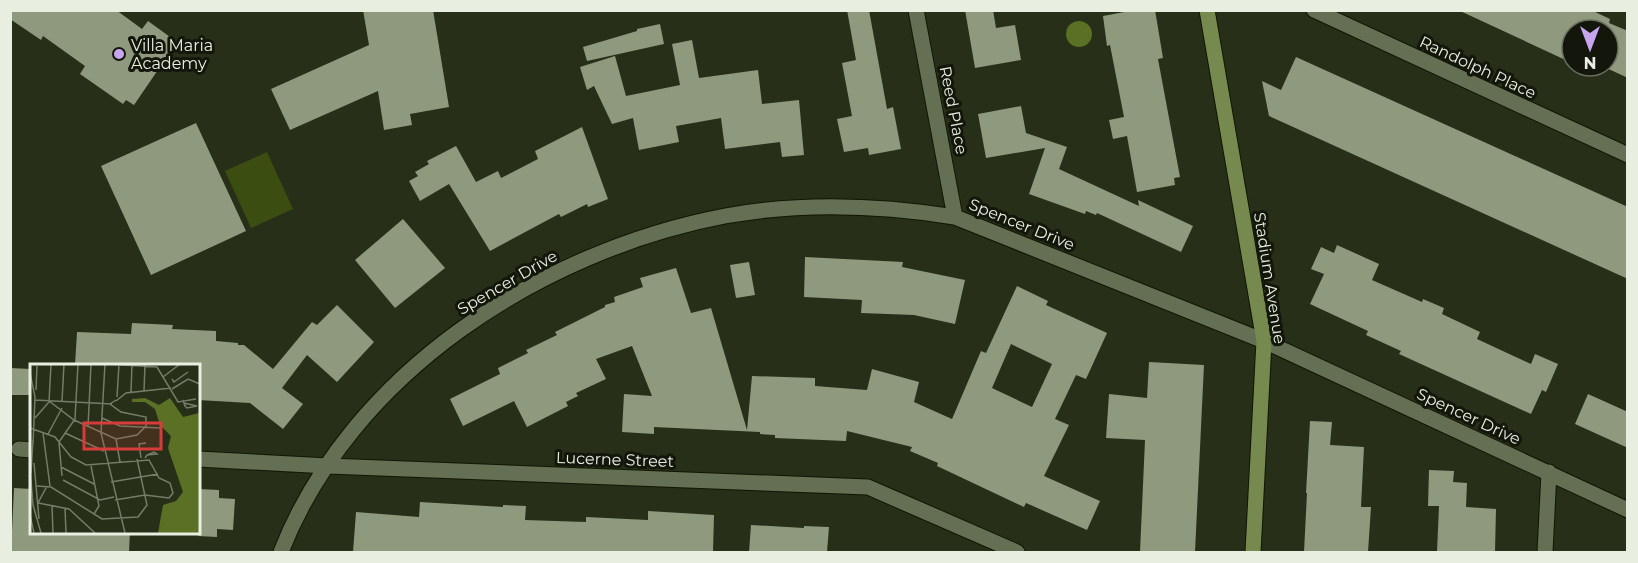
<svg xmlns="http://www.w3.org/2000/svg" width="1638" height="563" font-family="Montserrat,sans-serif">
  <rect width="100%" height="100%" fill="#272f18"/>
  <path fill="#3b4d10" d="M267,152L293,209L251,228L225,171Z"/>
  <path fill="#597025" d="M1066 34a13 13 0 1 1 26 0a13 13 0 1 1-26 0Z"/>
  <path fill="#8e997d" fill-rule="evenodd" d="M10,10H116L142,29L148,21L177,42L134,105L126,100L123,104L80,74L85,66L43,36L41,40L10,19Z
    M363,10H433L449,107L410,114L412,125L384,130L378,91L290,130L271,89L369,45Z
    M847,10H869L887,109L893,107L901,149L869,155L868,148L844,152L837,119L852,116L842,63L856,60Z
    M965,10H993L996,28L1015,25L1021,60L975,68Z
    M1135,10H1155L1163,58L1158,59L1180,177L1174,178L1175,185L1137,192L1127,136L1113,139L1109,120L1124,117L1110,45L1107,46L1103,16Z
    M1458,10H1591L1610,19L1609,23L1628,31V78L1602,66H1608V30H1572V63Z
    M660,24L664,44L587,61L583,47L637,31V29Z
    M692,40L699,78L758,70L762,104L799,100L804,155L782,157L780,142L725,149L721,118L676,126L679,142L639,150L633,118L612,124L594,86L587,90L580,67L615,56L626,96L680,85L672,44Z
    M1296,57L1628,207V279L1269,116L1262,81L1281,90Z
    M1021,106L1026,133L1067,147L1059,169L1139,206L1138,200L1193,226L1181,252L1097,213L1096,215L1086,211L1085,214L1029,194L1045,148L986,158L978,114Z
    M196,123L246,231L151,275L101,166Z
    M582,127L608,199L588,207L587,204L561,217L559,214L490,251L449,184L420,201L409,181L418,176L415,172L429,164L427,161L456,146L476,182L498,171L501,178L538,159L535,151Z
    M403,219L445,268L395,308L355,260Z
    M1337,245L1379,264L1372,280L1422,302L1423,299L1444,308L1442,314L1480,332L1477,339L1531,364L1535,354L1558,364L1546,392L1542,390L1531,414L1399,354L1401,351L1366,335L1368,331L1310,304L1324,274L1311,269L1321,247L1334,253Z
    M805,257L903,262L902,267L965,280L955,324L914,315L861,313L862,300L804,297Z
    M749,262L755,295L736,298L730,265Z
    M676,268L691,313L711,308L747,430L752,376L815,378V386L867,390L872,369L919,382L914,402L952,419L981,351L986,353L1017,286L1048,301L1046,305L1107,333L1086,379L1076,375L1055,419L1069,425L1044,476L1100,501L1087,530L1026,503L1024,507L973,483L937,466L938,463L910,451L912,447L847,431L846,441L775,438V435L760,434V432L654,427V434L622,432L624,394L652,396L632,346L596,359L606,379L576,393L578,396L566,402L568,406L527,427L514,401L463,426L450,399L500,374L498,368L528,353L526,350L557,335L555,332L605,307V305L615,302L614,297L643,287L640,278ZM1011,344L1052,364L1032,407L992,388Z
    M337,305L374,342L337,382L307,355L282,388L303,404L283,429L250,403L198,400V365H75L77,332L131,334L132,323L173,325L172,329L216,331V341L238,343V345H244L273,369L312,322L317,325Z
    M1149,362L1204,365L1195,552H1140L1145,440L1106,438L1109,394L1147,398Z
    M10,368L31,369L30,395H10Z
    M1588,394L1628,412V448L1575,424Z
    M1310,421L1332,422L1330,445L1364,447L1361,507H1371L1368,552H1304L1307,493H1306Z
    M1429,470L1454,471L1453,482L1467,483L1466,507L1496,509L1495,552H1437L1439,506H1428Z
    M14,488L32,489V531H130L129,552H11Z
    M198,489L219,490V498L235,499L233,530L217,529V537L198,536Z
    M420,502L503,507V505L526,506L525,520L586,522V517L648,520V511L714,515L713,552H353L356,512L419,517Z
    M751,525L804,528V526L829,527L827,552H749Z"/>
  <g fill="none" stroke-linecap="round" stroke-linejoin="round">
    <g stroke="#101702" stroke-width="17">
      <path id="street" d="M916,10L955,217
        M1314,10L1628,155
        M19,449L32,450
        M198,459L328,466L868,487L1017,552
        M281,552C351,373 541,251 725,216C802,202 879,205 955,217L1264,341L1628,510
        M1545,552L1549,472"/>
    </g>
    <g stroke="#101702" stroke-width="17">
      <path id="secondary" d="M1207,10L1264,341L1253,552"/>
    </g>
    <use href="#street" stroke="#656f54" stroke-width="15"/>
    <use href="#secondary" stroke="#76894e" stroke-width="15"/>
  </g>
  <circle fill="#c7a6ef" stroke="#12160b" stroke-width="2" cx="119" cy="54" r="6"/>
  <g text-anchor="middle" stroke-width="6" stroke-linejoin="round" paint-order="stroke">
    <g font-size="16" fill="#e9efe0" stroke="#12160b" text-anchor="start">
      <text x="131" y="51">Villa Maria<tspan x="131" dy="18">Academy</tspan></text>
    </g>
    <g font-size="16" fill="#e9efe0" stroke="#12160b">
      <text transform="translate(1478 67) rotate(25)" y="6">Randolph Place</text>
      <text transform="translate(954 110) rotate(79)" y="6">Reed Place</text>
      <text transform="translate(1022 224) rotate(22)" y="6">Spencer Drive</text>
      <text transform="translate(1270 278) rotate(81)" y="6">Stadium Avenue</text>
      <text transform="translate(507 282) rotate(-30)" y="6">Spencer Drive</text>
      <text transform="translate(1469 416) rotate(25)" y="6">Spencer Drive</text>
      <text transform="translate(615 459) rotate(2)" y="6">Lucerne Street</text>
    </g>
  </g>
  <g transform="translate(30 364)">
    <rect width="170" height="170" fill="#272f18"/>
    <path d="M115,34L129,41L140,34L153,53L169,49V169H128L133,141L146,137L153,128L138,84L141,72L130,61L125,45L115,38H102V35Z" fill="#597025"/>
    <path fill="none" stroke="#757c68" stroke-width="1.5" d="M75,0L71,69L95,169M78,0L127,3M127,3L148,38L166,35M0,9L5,33L3,80M133,13L150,0M142,15L144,18L158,8M142,25L158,15L170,20M6,26L7,2M114,27L115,0M101,28L102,0M87,33L89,0M5,36L82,40M153,36L155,42L157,44L167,42L154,39M19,37L44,56L86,75L107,71L116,62V53L91,48L80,40L86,36M32,37L34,0M86,37L96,29L141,24M5,54L19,38L21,0M72,54L90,62L130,64M58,63L61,0M0,64L25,73L41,93L56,101L119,96L129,114L140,119L143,129L139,134L115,131L85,136M13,69L20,122M35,69L74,87M18,70L32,44M86,75L90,98M29,78L45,55L48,0M29,79L32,112M111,94L109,80L116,79M115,94L117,91L124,88L127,90L117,91M4,99L9,155M61,102L69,142L64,150M31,103L64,120M0,104L3,141L11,169M1,109L3,76M33,116L70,136L84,133M81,118L128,110M7,122L21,123L72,155L108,153L117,141L107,95M17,122L8,139L39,145L65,169M22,142L23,169M35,144L36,169M0,151L4,169"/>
    <path fill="#d83c3a" fill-opacity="0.15" stroke="#d83c3a" stroke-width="3" d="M54,59H131V85H54Z"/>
    <rect width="170" height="170" fill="none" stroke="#e9efe0" stroke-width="3"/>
  </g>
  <rect width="1638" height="563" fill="none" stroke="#e9efe0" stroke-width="24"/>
  <g transform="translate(1590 48) rotate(180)"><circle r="28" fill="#12160b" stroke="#686d60" stroke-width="1.5"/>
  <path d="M0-4.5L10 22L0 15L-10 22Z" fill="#c7a6ef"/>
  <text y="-9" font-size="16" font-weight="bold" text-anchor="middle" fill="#e9efe0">N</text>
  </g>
</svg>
